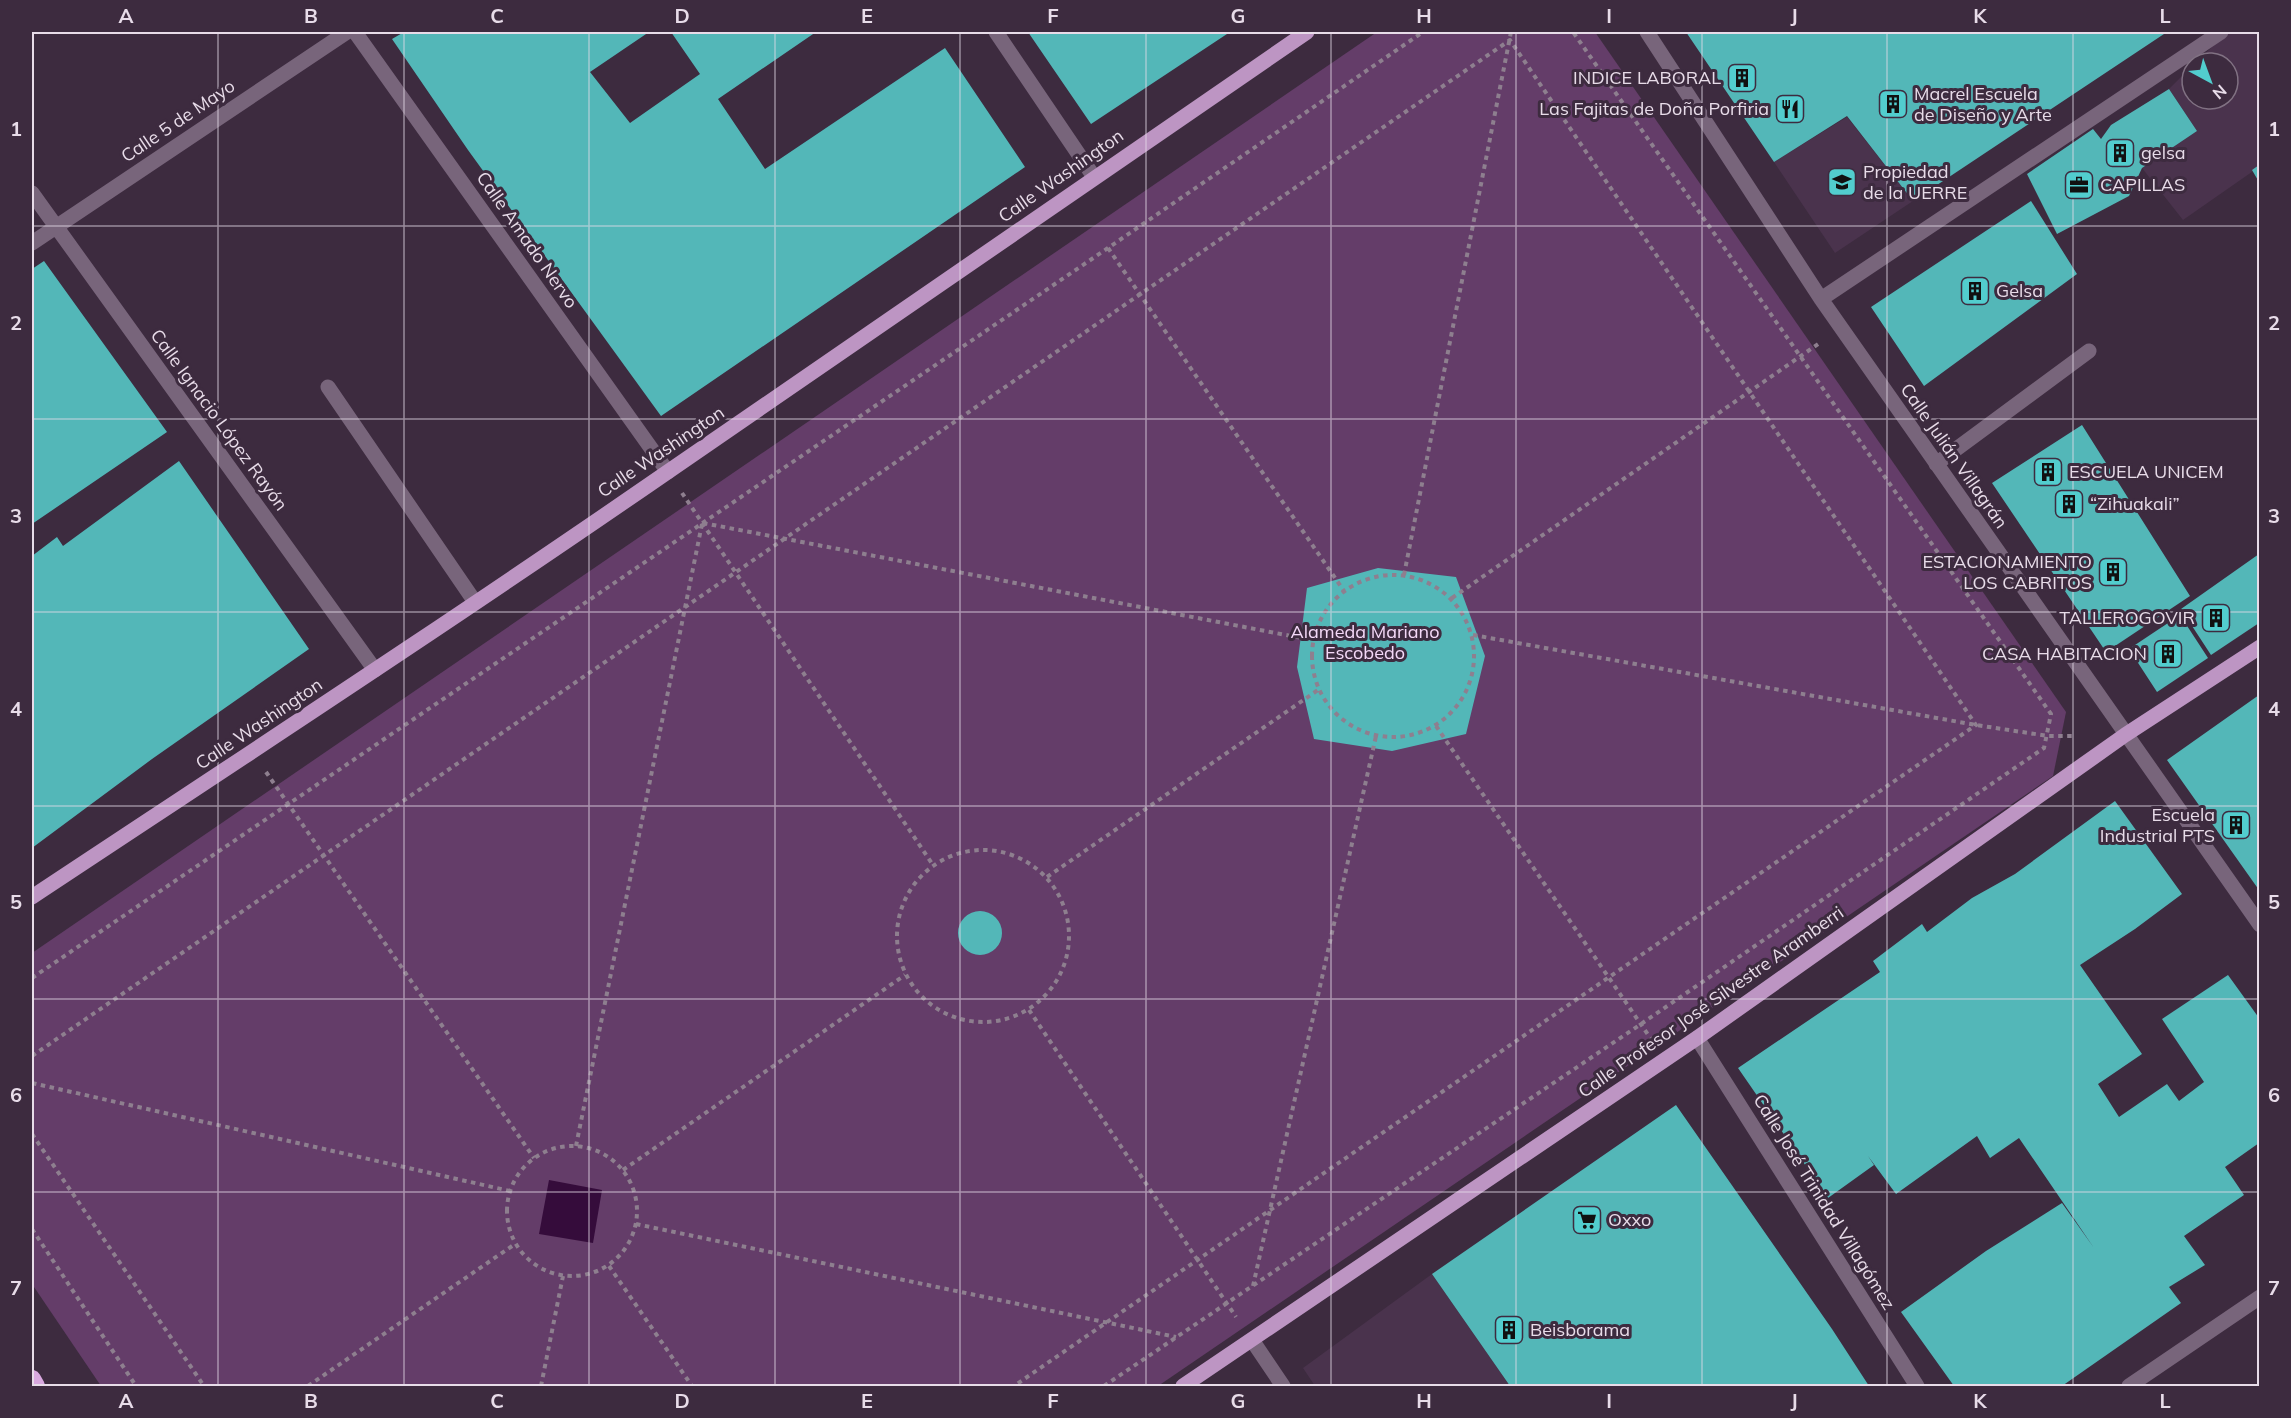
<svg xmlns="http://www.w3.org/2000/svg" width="2291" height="1418" font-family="Mulish,sans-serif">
  <rect width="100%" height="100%" fill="#3d2b3f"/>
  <path fill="#4a334d" d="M2228,32H2255L2260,37L2259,167L2183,220L2142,168L2197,131L2169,89L2192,66V99H2228V63H2195Z
    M1847,117L1913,201L1835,253L1774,162Z
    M1432,1274L1510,1386H1315L1303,1368Z"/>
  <path fill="#643d69" d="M1377,32H1595L2066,712L2053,776L1158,1386H101L32,1284V953Z"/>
  <path fill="#350c3b" d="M549,1180L602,1190L593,1243L539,1234Z"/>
  <path fill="#53b7b8" d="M404,32H649L590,72L630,123L700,74L671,32H816L718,99L765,169L945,48L1025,167L661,416L468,150L392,39Z
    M1028,32H1230L1091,124Z
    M1686,32H2167L1913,201L1847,116L1774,162Z
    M2169,89L2197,131L2142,168L2129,196L2057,234L2027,174L2093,129L2101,139L2111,125Z
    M2259,165V182L2252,170Z
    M2031,201L2077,274L1924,386L1871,307Z
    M44,261L167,432L32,524V269Z
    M2082,425L2190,596L2106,652L1992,483Z
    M179,461L309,649L152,759L32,848V556L57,537L63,546Z
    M2259,554V623L2211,655L2181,609Z
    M1378,568L1456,577L1485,656L1466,734L1392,751L1314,739L1297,667L1307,588Z
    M2180,615L2208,658L2157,692L2129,649Z
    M2259,695V890L2167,760Z
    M2115,801L2182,894L2135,929L2080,965L2142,1054L2098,1084L2119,1117L2167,1084L2179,1101L2204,1082L2162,1019L2228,975L2259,1018V1143L2225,1167L2244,1195L2184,1236L2205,1265L2169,1287L2181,1303L2062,1386H1954L1901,1312L1986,1251L2062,1203L2094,1248L2019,1138L1990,1158L1977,1136L1896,1194L1868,1156L1874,1165L1828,1198L1738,1068L1880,972L1873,961L1922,924L1927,932L1972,898L2015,874Z
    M958 933a22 22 0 1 1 44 0a22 22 0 1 1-44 0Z
    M1676,1105L1832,1329L1869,1386H1510L1432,1274Z"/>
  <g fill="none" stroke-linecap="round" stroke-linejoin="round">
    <path stroke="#8e7f8f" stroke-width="4" stroke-dasharray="4.5 4.5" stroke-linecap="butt" d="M1108,248L1344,591
      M682,493L933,865
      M703,523L1312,640
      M1312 656a81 81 0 1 1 162 0a81 81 0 1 1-162 0Z
      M1404,575L1511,32
      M1452,598L1821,342
      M1473,635L1976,725L2048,736H2076
      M1436,726L1651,1039
      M266,772L534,1158
      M897 936a86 86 0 1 1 172 0a86 86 0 1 1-172 0Z
      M1047,877L1318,690
      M32,978L1108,248L1423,32
      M1029,1010L1236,1317
      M32,1056L1510,40L1976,725L1014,1386
      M32,1083L510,1191
      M32,1134L204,1386
      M507 1211a65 65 0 1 1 130 0a65 65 0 1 1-130 0Z
      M576,1146L702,524
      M623,1170L905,975
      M636,1224L1176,1337
      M32,1229L136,1386
      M609,1266L692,1386
      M1253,1286L1376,736
      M308,1386L515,1244
      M541,1386L563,1276
      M1104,1386L1641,1024L2044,748L2051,714L1573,32"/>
    <path stroke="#78657b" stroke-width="15" d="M355,32L668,472
      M996,32L1094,177
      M1647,32L1821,299L2260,925
      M32,193L375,670
      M32,243L347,32
      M1821,299L2221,32
      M328,387L475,602
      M1936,464L2089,351
      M1697,1038L1917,1386
      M1252,1340L1283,1386
      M2129,1386L2260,1297"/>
    <path stroke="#bd95c3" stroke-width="15" d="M32,897C245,756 459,616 669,471C882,325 1094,177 1307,32
      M1183,1386L1697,1038L2125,735L2260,647"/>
    <path stroke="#d9a8df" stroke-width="18" d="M32,1379L36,1386"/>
  </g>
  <path fill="none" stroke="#e8dce9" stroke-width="1.5" stroke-opacity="0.55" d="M218,32V1386M404,32V1386M589,32V1386M775,32V1386M960,32V1386M1146,32V1386M1331,32V1386M1516,32V1386M1702,32V1386M1887,32V1386M2073,32V1386M32,226H2260M32,419H2260M32,612H2260M32,806H2260M32,999H2260M32,1192H2260"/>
  <defs>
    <g id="building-square" transform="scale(1.5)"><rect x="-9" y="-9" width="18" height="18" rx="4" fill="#52cdce" stroke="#3d2b3f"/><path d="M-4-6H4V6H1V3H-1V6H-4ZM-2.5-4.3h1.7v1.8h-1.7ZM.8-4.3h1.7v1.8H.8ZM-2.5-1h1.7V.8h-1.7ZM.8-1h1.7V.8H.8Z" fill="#111"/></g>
    <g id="restaurant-square" transform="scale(1.5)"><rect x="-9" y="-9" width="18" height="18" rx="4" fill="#52cdce" stroke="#3d2b3f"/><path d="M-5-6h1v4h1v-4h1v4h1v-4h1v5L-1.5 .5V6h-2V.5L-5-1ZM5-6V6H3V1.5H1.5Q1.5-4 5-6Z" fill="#111"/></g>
    <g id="university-square" transform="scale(1.5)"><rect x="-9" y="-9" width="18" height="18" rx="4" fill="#52cdce" stroke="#3d2b3f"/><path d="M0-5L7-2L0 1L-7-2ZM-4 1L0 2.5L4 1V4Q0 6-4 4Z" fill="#111"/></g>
    <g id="office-square" transform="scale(1.5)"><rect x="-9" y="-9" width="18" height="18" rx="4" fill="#52cdce" stroke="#3d2b3f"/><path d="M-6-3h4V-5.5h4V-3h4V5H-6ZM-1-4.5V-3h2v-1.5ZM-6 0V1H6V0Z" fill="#111"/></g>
    <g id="supermarket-square" transform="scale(1.5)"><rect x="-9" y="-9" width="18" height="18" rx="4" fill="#52cdce" stroke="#3d2b3f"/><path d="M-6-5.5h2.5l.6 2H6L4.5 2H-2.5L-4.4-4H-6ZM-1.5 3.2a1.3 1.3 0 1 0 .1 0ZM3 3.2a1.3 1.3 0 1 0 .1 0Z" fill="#111"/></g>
  </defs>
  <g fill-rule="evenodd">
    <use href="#building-square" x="1742" y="78"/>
    <use href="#building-square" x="1893" y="104"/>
    <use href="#restaurant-square" x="1790" y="109"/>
    <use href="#building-square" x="2120" y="153"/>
    <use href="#university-square" x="1842" y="182"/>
    <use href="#office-square" x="2079" y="185"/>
    <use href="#building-square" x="1975" y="291"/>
    <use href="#building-square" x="2048" y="472"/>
    <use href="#building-square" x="2069" y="504"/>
    <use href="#building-square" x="2113" y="572"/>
    <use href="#building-square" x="2216" y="618"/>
    <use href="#building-square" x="2168" y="654"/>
    <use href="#building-square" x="2236" y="825"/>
    <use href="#supermarket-square" x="1587" y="1220"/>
    <use href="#building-square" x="1509" y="1330"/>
  </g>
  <g text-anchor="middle" stroke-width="6" stroke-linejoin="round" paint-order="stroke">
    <g font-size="18" fill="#e8dce9" stroke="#3d2b3f" text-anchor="start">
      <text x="1721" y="84" text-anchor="end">INDICE LABORAL</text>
      <text x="1914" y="100">Macrel Escuela<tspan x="1914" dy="21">de Diseño y Arte</tspan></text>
      <text x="1769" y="115" text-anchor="end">Las Fajitas de Doña Porfiria</text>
      <text x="2141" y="159">gelsa</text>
      <text x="1863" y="178">Propiedad<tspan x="1863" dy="21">de la UERRE</tspan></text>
      <text x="2100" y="191">CAPILLAS</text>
      <text x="1996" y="297">Gelsa</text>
      <text x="2069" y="478">ESCUELA UNICEM</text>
      <text x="2090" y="510">“Zihuakali”</text>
      <text x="2092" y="568" text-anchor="end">ESTACIONAMIENTO<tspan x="2092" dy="21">LOS CABRITOS</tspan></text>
      <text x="2195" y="624" text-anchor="end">TALLEROGOVIR</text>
      <text x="2147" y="660" text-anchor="end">CASA HABITACION</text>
      <text x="2215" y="821" text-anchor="end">Escuela<tspan x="2215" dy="21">Industrial PTS</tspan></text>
      <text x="1608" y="1226">Oxxo</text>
      <text x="1530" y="1336">Beisborama</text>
    </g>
    <g font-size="18" fill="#e8dce9" stroke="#3d2b3f">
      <text transform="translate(178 121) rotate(-34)" y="6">Calle 5 de Mayo</text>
      <text transform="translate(1061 176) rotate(-35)" y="6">Calle Washington</text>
      <text transform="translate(527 240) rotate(55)" y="6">Calle Amado Nervo</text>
      <text transform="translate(219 420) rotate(54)" y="6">Calle Ignacio López Rayón</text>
      <text transform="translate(661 452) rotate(-34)" y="6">Calle Washington</text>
      <text transform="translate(1954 456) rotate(55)" y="6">Calle Julián Villagrán</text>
      <text transform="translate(259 724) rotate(-34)" y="6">Calle Washington</text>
      <text transform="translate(1711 1002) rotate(-35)" y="6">Calle Profesor José Silvestre Aramberri</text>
      <text transform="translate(1824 1202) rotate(58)" y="6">Calle José Trinidad Villagómez</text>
    </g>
    <g font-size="18" fill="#f4d9f8" stroke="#3d2b3f">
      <text x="1365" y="638">Alameda Mariano<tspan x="1365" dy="21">Escobedo</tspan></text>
    </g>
  </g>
  <rect width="2291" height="1418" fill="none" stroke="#3d2b3f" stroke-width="66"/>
  <g transform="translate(2210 81) rotate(139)"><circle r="28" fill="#3d2b3f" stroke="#817283" stroke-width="1.5"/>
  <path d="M0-4.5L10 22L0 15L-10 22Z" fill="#52cdce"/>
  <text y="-9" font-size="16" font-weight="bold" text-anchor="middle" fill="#e8dce9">N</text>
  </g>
  <rect x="33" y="33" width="2225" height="1352" fill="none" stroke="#e8dce9" stroke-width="2"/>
  <g font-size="20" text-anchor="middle" font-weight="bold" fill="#e8dce9">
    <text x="126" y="23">A</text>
    <text x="311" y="23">B</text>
    <text x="497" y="23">C</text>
    <text x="682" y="23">D</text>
    <text x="867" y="23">E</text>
    <text x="1053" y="23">F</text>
    <text x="1238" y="23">G</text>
    <text x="1424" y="23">H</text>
    <text x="1609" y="23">I</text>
    <text x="1794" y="23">J</text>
    <text x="1980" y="23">K</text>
    <text x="2165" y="23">L</text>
    <text x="16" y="136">1</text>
    <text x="2274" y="136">1</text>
    <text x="16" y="330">2</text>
    <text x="2274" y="330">2</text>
    <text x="16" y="523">3</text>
    <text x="2274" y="523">3</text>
    <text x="16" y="716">4</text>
    <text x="2274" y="716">4</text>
    <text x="16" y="909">5</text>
    <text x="2274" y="909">5</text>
    <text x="16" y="1102">6</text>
    <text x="2274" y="1102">6</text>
    <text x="16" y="1295">7</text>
    <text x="2274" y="1295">7</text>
    <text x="126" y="1408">A</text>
    <text x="311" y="1408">B</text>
    <text x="497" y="1408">C</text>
    <text x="682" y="1408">D</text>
    <text x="867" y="1408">E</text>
    <text x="1053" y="1408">F</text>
    <text x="1238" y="1408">G</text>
    <text x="1424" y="1408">H</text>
    <text x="1609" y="1408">I</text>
    <text x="1794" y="1408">J</text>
    <text x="1980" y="1408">K</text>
    <text x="2165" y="1408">L</text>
  </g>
</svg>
